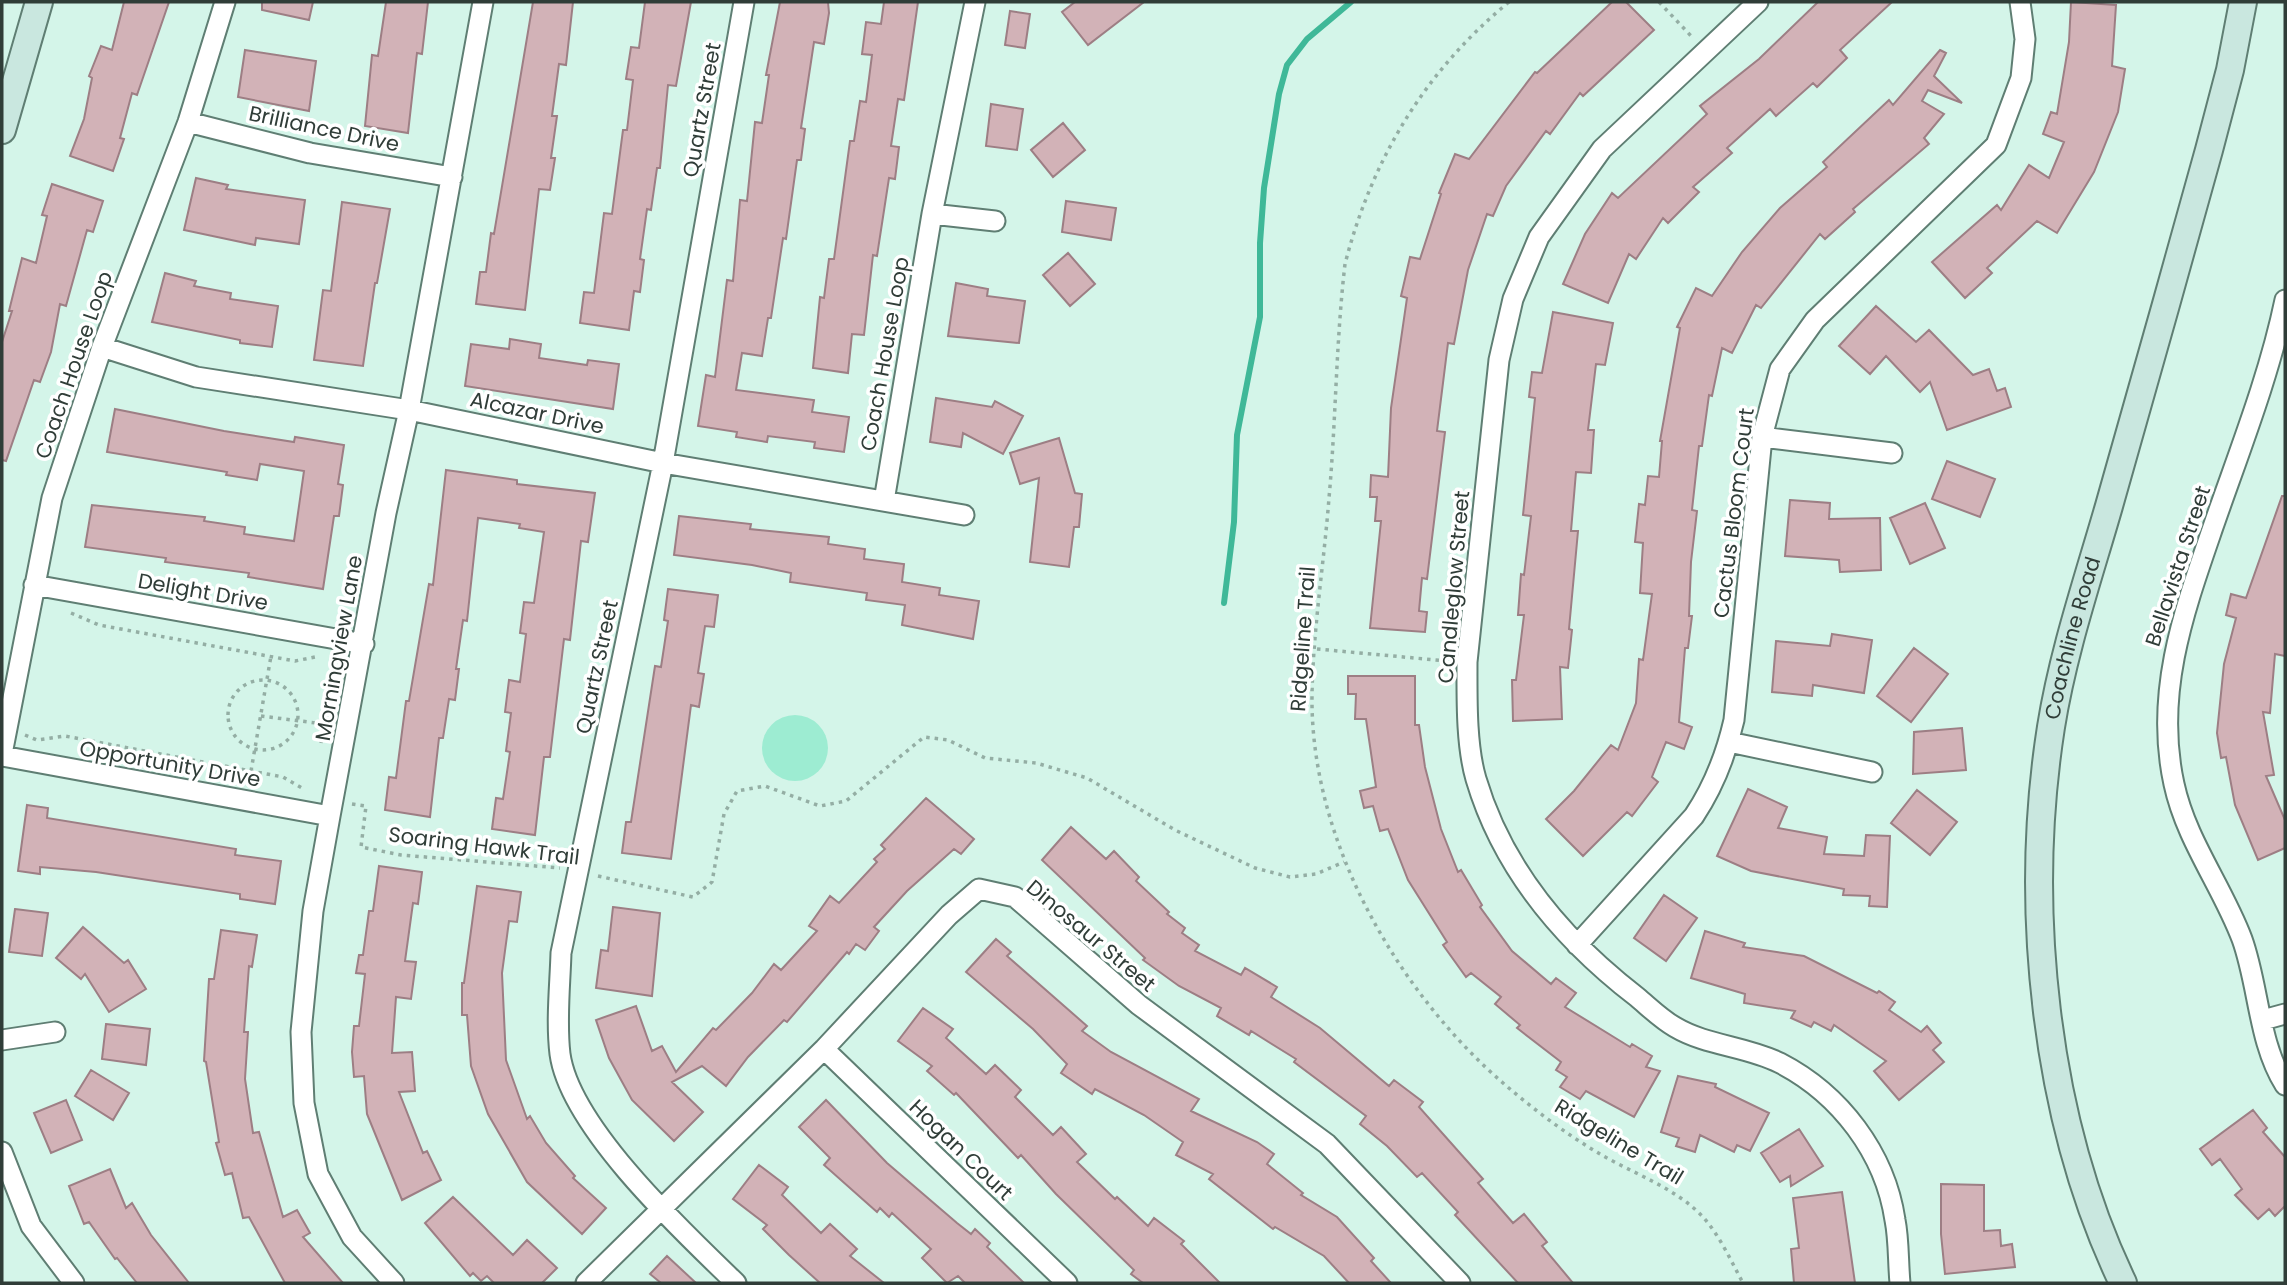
<svg xmlns="http://www.w3.org/2000/svg" width="2287" height="1285" font-family="Poppins,sans-serif">
  <rect width="100%" height="100%" fill="#d4f5e9"/>
  <path fill="#9decd2" d="M762 748a33 33 0 1 1 66 0a33 33 0 1 1-66 0Z"/>
  <g fill="none" stroke-linecap="round" stroke-linejoin="round">
    <path stroke="#3fb898" stroke-width="6" d="M1224,603L1234,522L1237,435L1260,317V243L1264,188L1279,94L1287,65L1307,39L1351,2"/>
  </g>
  <path fill="#d2b2b7" stroke="#9d7e84" stroke-width="2" d="M124,2H169L137,95L132,93L120,138L124,139L113,171L70,156L84,119L92,78L89,76L101,46L112,50Z
    M262,2H313L309,20L262,10Z
    M386,2H428L422,54L417,53L408,133L365,126L372,55L378,56Z
    M533,2H573L566,65L559,64L552,116H557L551,158H555L550,190L539,189L525,310L476,304L480,272H486L491,233L494,234Z
    M645,2H691L676,86L668,85L660,168H657L651,210L647,209L640,259L644,260L640,292L634,291L629,330L580,323L584,292L594,293L604,213L612,214L623,130H627L633,80L626,79L631,47L639,48Z
    M780,2H828L829,13L824,44L814,42L801,128L805,129L801,160H797L786,239L783,238L771,318H768L762,356L742,353L736,390L814,400L812,412L849,417L844,452L814,448L815,442L768,436L767,442L736,437L737,432L698,426L706,375L715,377L727,280L733,281L740,200L747,201L755,122L762,123L769,75H766Z
    M884,2H918L904,100L898,99L891,146L899,147L895,179L889,178L877,256L873,255L864,335L852,334L848,373L813,368L820,297L824,298L829,259H834L850,141H854L860,101L866,102L872,55L862,54L866,22L881,24Z
    M1075,2H1144L1088,45L1062,12Z
    M1612,2H1626L1654,30L1583,96L1580,93L1550,134L1546,131L1506,186L1493,216L1487,214L1468,270L1454,344L1448,343L1437,431L1445,432L1427,579L1422,578L1419,611L1427,612L1425,632L1370,628L1381,521H1375L1377,497H1370L1371,475L1388,477L1391,408L1407,298L1401,296L1410,257L1420,259L1441,194L1439,193L1455,154L1469,159L1535,72L1537,73Z
    M1818,2H1892L1840,50L1847,58L1817,87L1813,83L1776,116L1770,109L1727,148L1732,153L1693,187L1699,192L1668,223L1663,218L1636,259L1629,254L1608,303L1563,284L1585,234L1612,193L1618,198L1707,114L1700,106L1759,59Z
    M2071,2L2116,5L2112,66L2125,69L2118,112L2094,172L2057,233L2037,221L1987,268L1992,273L1965,298L1932,262L1997,205L2001,210L2029,165L2049,178L2064,142L2043,134L2051,112L2057,114L2069,42Z
    M1010,11L1030,14L1025,48L1005,45Z
    M245,50L316,61L309,111L238,97Z
    M1940,50L1946,53L1934,76L1962,103L1928,90L1922,101L1944,114L1924,138L1929,144L1853,209L1855,212L1825,239L1820,234L1761,308L1756,305L1732,353L1722,348L1712,396L1709,395L1702,446H1699L1692,510L1697,511L1691,562L1689,616H1692L1688,648H1685L1679,722L1692,727L1684,749L1666,742L1652,777L1658,782L1632,816L1627,812L1583,856L1546,819L1574,791L1611,745L1618,750L1636,703L1639,659L1643,660L1652,594L1640,593L1643,543L1635,542L1639,504L1645,505L1648,476L1659,477L1662,441H1660L1680,328L1677,327L1696,288L1712,296L1742,252L1780,208L1827,167L1823,162L1889,100L1893,105Z
    M991,104L1023,109L1017,150L986,146Z
    M1063,123L1085,150L1053,177L1031,150Z
    M196,178L228,185L226,189L305,200L299,244L256,238L255,245L184,230Z
    M52,184L103,201L93,232L87,230L66,306L60,304L51,352L40,382L34,380L6,461L2,460V342L12,311H9L22,258L36,263L47,216L42,215Z
    M1066,201L1116,208L1111,240L1062,232Z
    M342,202L390,209L377,283H375L363,366L314,360L323,290L331,291Z
    M1068,253L1095,284L1070,306L1043,275Z
    M165,273L196,281L194,286L231,293L230,299L278,306L272,347L240,343V340L152,322Z
    M956,283L988,289L987,296L1025,301L1019,343L948,336Z
    M1876,306L1916,342L1929,330L1973,375L1989,369L1997,391L2005,388L2011,407L1947,430L1930,382L1920,392L1886,356L1870,374L1839,346Z
    M1553,312L1613,323L1605,365L1596,364L1588,430H1594L1591,473L1576,472L1571,531H1578L1569,629L1572,630L1568,668L1560,667L1562,719L1513,721L1512,680H1516L1524,615H1518L1521,574L1524,575L1531,516L1523,515L1535,398L1529,397L1532,372L1542,373Z
    M510,339L541,344L539,358L587,365L588,360L619,364L613,409L465,386L471,344L509,349Z
    M936,398L992,407L995,401L1023,416L1003,454L963,433L961,447L930,442Z
    M115,409L224,431L294,442L295,437L344,445L338,484L343,485L339,516H334L323,589L248,577L249,573L165,562L166,558L85,547L92,505L205,517L204,521L245,527L244,534L294,541L304,471L260,464L257,480L226,475L227,472L107,452Z
    M1059,438L1075,493L1082,494L1079,527H1074L1069,567L1030,562L1039,478L1020,484L1010,453Z
    M1947,461L1995,479L1980,517L1932,499Z
    M446,470L517,480V484L595,493L588,542L581,541L570,640L564,639L550,757H544L535,835L492,829L496,798L503,799L510,752L506,751L511,713L505,712L509,680L520,682L526,634L520,633L524,602L534,603L544,532L519,528L520,524L478,518L467,621L463,620L456,669H459L455,700L449,699L443,738H439L430,817L385,810L389,777L396,778L406,701H409L429,584L433,585Z
    M2282,496H2285V656L2275,654L2270,713L2263,712L2274,775L2266,776L2285,820V848L2258,860L2235,805L2226,757L2221,758L2217,733L2224,664L2236,618L2226,615L2231,594L2246,598Z
    M1790,500L1830,503L1829,519L1880,518L1881,570L1840,572L1839,560L1785,556Z
    M1925,503L1945,548L1910,564L1890,518Z
    M679,516L751,524L750,529L829,537L828,544L865,549L864,559L904,564L902,582L940,588L939,595L979,601L973,639L902,625L905,605L866,600L867,593L790,582L791,573L752,565L674,555Z
    M668,589L718,595L714,627L705,626L698,673L704,674L699,707L691,705L671,859L622,853L626,822H631L655,666L661,667L668,621L664,620Z
    M1832,634L1872,640L1864,693L1813,685L1812,696L1772,692L1776,641L1830,646Z
    M1914,648L1948,674L1911,722L1877,696Z
    M1348,676H1415V725H1419L1425,767L1441,829L1458,872L1461,870L1482,905L1480,907L1512,951L1551,984L1556,978L1576,993L1565,1007L1630,1047L1632,1044L1652,1056L1646,1067L1660,1071L1634,1117L1586,1091L1580,1099L1560,1087L1567,1077L1556,1070L1561,1062L1517,1028L1520,1025L1495,1004L1501,997L1471,973L1466,977L1443,945L1447,942L1408,880L1388,829L1380,831L1373,806L1364,808L1360,791L1376,787L1366,719H1355L1356,694H1348Z
    M1962,728L1966,770L1913,774L1914,732Z
    M1748,789L1787,807L1778,828L1827,837L1824,854L1864,856L1866,835L1890,836L1887,907L1869,906L1870,896L1843,895L1844,889L1751,871L1717,856Z
    M1917,790L1957,822L1930,855L1891,823Z
    M926,798L974,839L961,854L954,849L907,891L874,927L879,931L865,950L856,944L849,954L847,952L787,1022L784,1020L748,1057L726,1086L702,1066L672,1082L703,1112L674,1141L632,1100L609,1058L596,1020L636,1006L652,1051L662,1046L676,1072L713,1028L716,1030L752,993L774,964L781,970L817,931L809,926L830,896L839,903L877,862L874,859L885,849L881,845Z
    M27,805L48,808L47,818L236,849L235,855L281,861L275,904L240,899V894L96,872L40,867V874L18,871Z
    M1071,827L1106,859L1114,851L1139,877L1136,881L1169,912L1167,914L1185,928L1182,933L1199,945L1195,951L1241,975L1245,968L1277,987L1271,997L1320,1028L1389,1086L1394,1080L1423,1102L1419,1107L1483,1179L1478,1183L1513,1223L1524,1214L1547,1242L1542,1246L1573,1283H1518L1455,1215L1458,1212L1422,1173L1417,1177L1387,1146L1360,1124L1366,1116L1294,1062L1296,1059L1251,1031L1249,1035L1217,1016L1221,1008L1179,986L1143,960L1145,958L1042,860Z
    M379,866L422,872L418,904L413,903L405,961L416,962L411,999L396,997L392,1053L412,1052L415,1091L399,1092L423,1153L427,1151L441,1180L402,1200L367,1114L364,1076L354,1077L352,1052L354,1026H359L365,974L356,973L359,955H363L369,911H373Z
    M477,886L521,892L517,922L509,921L502,973L506,1060L527,1119L530,1116L546,1143L575,1176L573,1178L606,1208L582,1234L527,1182L488,1114L471,1066L467,1015H462V983H464Z
    M1664,895L1697,918L1666,961L1634,938Z
    M613,907L660,913L652,996L596,988L601,950L608,951Z
    M15,909L48,913L42,956L9,952Z
    M83,927L124,963L128,960L146,989L109,1012L85,974L81,979L56,958Z
    M221,930L257,935L252,967L249,966L244,1032H248L245,1079L253,1133L259,1132L283,1217L297,1210L310,1233L303,1237L343,1283H285L249,1217L243,1218L232,1173L225,1175L216,1143L219,1142L206,1062L204,1061L209,979H214Z
    M1705,931L1745,943L1743,947L1804,956L1877,993L1879,991L1895,1002L1889,1010L1921,1032L1927,1026L1941,1043L1933,1050L1944,1062L1899,1100L1874,1071L1886,1061L1834,1025L1831,1031L1814,1022L1811,1027L1791,1018L1795,1011L1744,1003L1745,994L1691,978Z
    M996,939L1011,952L1007,956L1087,1026L1082,1031L1111,1052L1199,1099L1191,1111L1257,1142L1274,1154L1267,1164L1303,1193L1301,1195L1337,1217L1374,1258L1371,1261L1391,1283H1349L1324,1256L1275,1227L1273,1229L1209,1179L1213,1174L1176,1155L1183,1142L1144,1115L1095,1089L1092,1094L1061,1073L1067,1064L1033,1029L966,972Z
    M923,1008L953,1029L946,1038L986,1074L995,1065L1021,1090L1015,1097L1053,1135L1061,1127L1086,1154L1077,1162L1115,1199L1117,1197L1148,1226L1154,1218L1184,1241L1181,1244L1220,1283H1143L1131,1274L1134,1270L1056,1194L1021,1155L1018,1158L956,1093L954,1095L927,1071L932,1066L898,1041Z
    M106,1024L150,1029L146,1065L102,1059Z
    M91,1070L129,1093L113,1120L75,1096Z
    M1678,1076L1716,1084L1715,1087L1769,1113L1750,1151L1737,1145L1734,1152L1700,1135L1695,1152L1676,1146L1679,1138L1661,1132Z
    M66,1100L82,1140L51,1153L34,1113Z
    M826,1100L887,1163L957,1223L971,1234L975,1229L990,1243L987,1247L1024,1283H965L958,1276L947,1283L922,1258L931,1249L892,1213L889,1217L880,1208L877,1212L824,1165L830,1158L799,1127Z
    M2253,1110L2267,1128L2263,1132L2285,1157V1206L2275,1216L2269,1209L2258,1219L2235,1195L2242,1189L2220,1159L2212,1165L2200,1149Z
    M1799,1129L1823,1166L1791,1186L1790,1176L1780,1182L1761,1153Z
    M759,1165L788,1187L782,1195L821,1233L830,1224L857,1249L850,1256L884,1283H820L789,1255L763,1229L767,1225L733,1199Z
    M110,1169L126,1208L132,1203L151,1235L189,1283H137L117,1258L115,1259L89,1222L84,1224L69,1186Z
    M1941,1184L1984,1185V1231L2000,1230L2001,1246L2012,1244L2015,1267L1945,1274L1941,1234Z
    M1842,1192L1855,1283H1794L1791,1249L1799,1248L1793,1198Z
    M453,1197L513,1255L527,1240L557,1268L542,1283H494L487,1276L481,1281L473,1273L470,1276L425,1223Z
    M667,1256L696,1283H661L650,1274Z"/>
  <g fill="none" stroke-linecap="round" stroke-linejoin="round">
    <g stroke="#5f7e73" stroke-width="23">
      <path id="street" d="M1758,2L1602,149L1539,237L1513,299L1499,360L1467,662C1467,698 1466,745 1476,779C1503,870 1563,940 1637,997C1649,1007 1661,1019 1675,1027C1707,1046 1746,1046 1780,1063C1840,1094 1885,1153 1895,1220C1899,1240 1898,1262 1900,1283
        M188,122L310,153L452,177
        M932,214L995,221
        M2285,300C2269,377 2239,452 2213,527C2184,611 2154,693 2174,784C2186,840 2222,886 2242,939C2259,986 2258,1042 2285,1085
        M102,347L196,377L409,410L663,463L964,515
        M1762,437L1892,453
        M884,501L932,214L975,2
        M34,585L364,644
        M1729,742L1872,772
        M2,754L52,498L102,347L188,122L225,2
        M2,756L330,816
        M1577,945L1694,816C1714,786 1726,755 1734,720L1762,437L1780,369L1815,320L1996,145L2021,78L2025,39L2020,2
        M2263,1020L2285,1014
        M2,1040L55,1032
        M824,1049L1067,1283
        M2,1152L31,1226L74,1283
        M394,1283L352,1237L318,1174L304,1103L301,1032L313,911L330,816L386,513L409,410L483,2
        M586,1283L824,1049L949,915L979,889L1015,897L1139,1005L1327,1144L1460,1283
        M736,1283C684,1233 570,1127 560,1054C556,1021 560,986 561,953L663,463L744,2"/>
    </g>
    <g stroke="#5f7e73" stroke-width="30">
      <g id="secondary">
        <path d="M2,130L39,2"/>
        <path id="s1" d="M2123,1283C2044,1119 2023,906 2051,727C2063,652 2088,579 2109,506C2143,387 2176,269 2209,150L2230,70L2243,2"/>
      </g>
    </g>
    <path stroke="#94aea4" stroke-width="3.5" stroke-dasharray="3.5 5" stroke-linecap="butt" d="M1509,2C1425,71 1372,159 1345,264C1336,341 1336,420 1329,498C1324,563 1313,630 1312,695C1310,839 1396,990 1503,1083C1533,1109 1566,1134 1600,1154C1634,1174 1676,1188 1703,1217C1720,1236 1731,1261 1743,1283
      M1659,2L1693,38
      M71,613L99,625L295,661L315,657
      M1317,649L1447,661
      M228 715a35 35 0 1 1 70 0a35 35 0 1 1-70 0Z
      M261,716L324,724
      M25,735L37,740L65,736L283,777L302,788
      M321,743L330,692
      M251,771L271,656
      M352,804L366,806L361,847L401,855L560,868
      M598,876L693,897L712,882L724,814L737,791L765,786L820,806L846,801L924,737L948,740L985,758L1036,763L1087,778L1175,830L1255,868L1290,877L1316,874L1344,862"/>
    <use href="#street" stroke="#fff" stroke-width="19"/>
    <use href="#secondary" stroke="#c9e7df" stroke-width="26"/>
  </g>
  <g text-anchor="middle" stroke-width="7" stroke-linejoin="round" paint-order="stroke">
    <g font-size="21" fill="#303d38" stroke="#fff">
      <text transform="translate(702 110) rotate(-80)" y="7">Quartz Street</text>
      <text transform="translate(324 129) rotate(12)" y="7">Brilliance Drive</text>
      <text transform="translate(885 354) rotate(-80)" y="7">Coach House Loop</text>
      <text transform="translate(74 365) rotate(-71)" y="7">Coach House Loop</text>
      <text transform="translate(537 413) rotate(12)" y="7">Alcazar Drive</text>
      <text transform="translate(1734 513) rotate(-83)" y="7">Cactus Bloom Court</text>
      <text transform="translate(2178 566) rotate(-72)" y="7">Bellavista Street</text>
      <text transform="translate(1454 587) rotate(-85)" y="7">Candleglow Street</text>
      <text transform="translate(203 592) rotate(10)" y="7">Delight Drive</text>
      <text transform="translate(1303 639) rotate(-86)" y="7">Ridgeline Trail</text>
      <text dy="7" stroke="none"><textPath href="#s1" startOffset="660">Coachline Road</textPath></text>
      <text transform="translate(339 648) rotate(-80)" y="7">Morningview Lane</text>
      <text transform="translate(597 667) rotate(-78)" y="7">Quartz Street</text>
      <text transform="translate(170 764) rotate(10)" y="7">Opportunity Drive</text>
      <text transform="translate(484 846) rotate(7)" y="7">Soaring Hawk Trail</text>
      <text transform="translate(1091 936) rotate(40)" y="7">Dinosaur Street</text>
      <text transform="translate(1619 1142) rotate(31)" y="7">Ridgeline Trail</text>
      <text transform="translate(961 1150) rotate(44)" y="7">Hogan Court</text>
    </g>
  </g>
  <rect width="2287" height="1285" fill="none" stroke="#303d38" stroke-width="7"/>
</svg>
